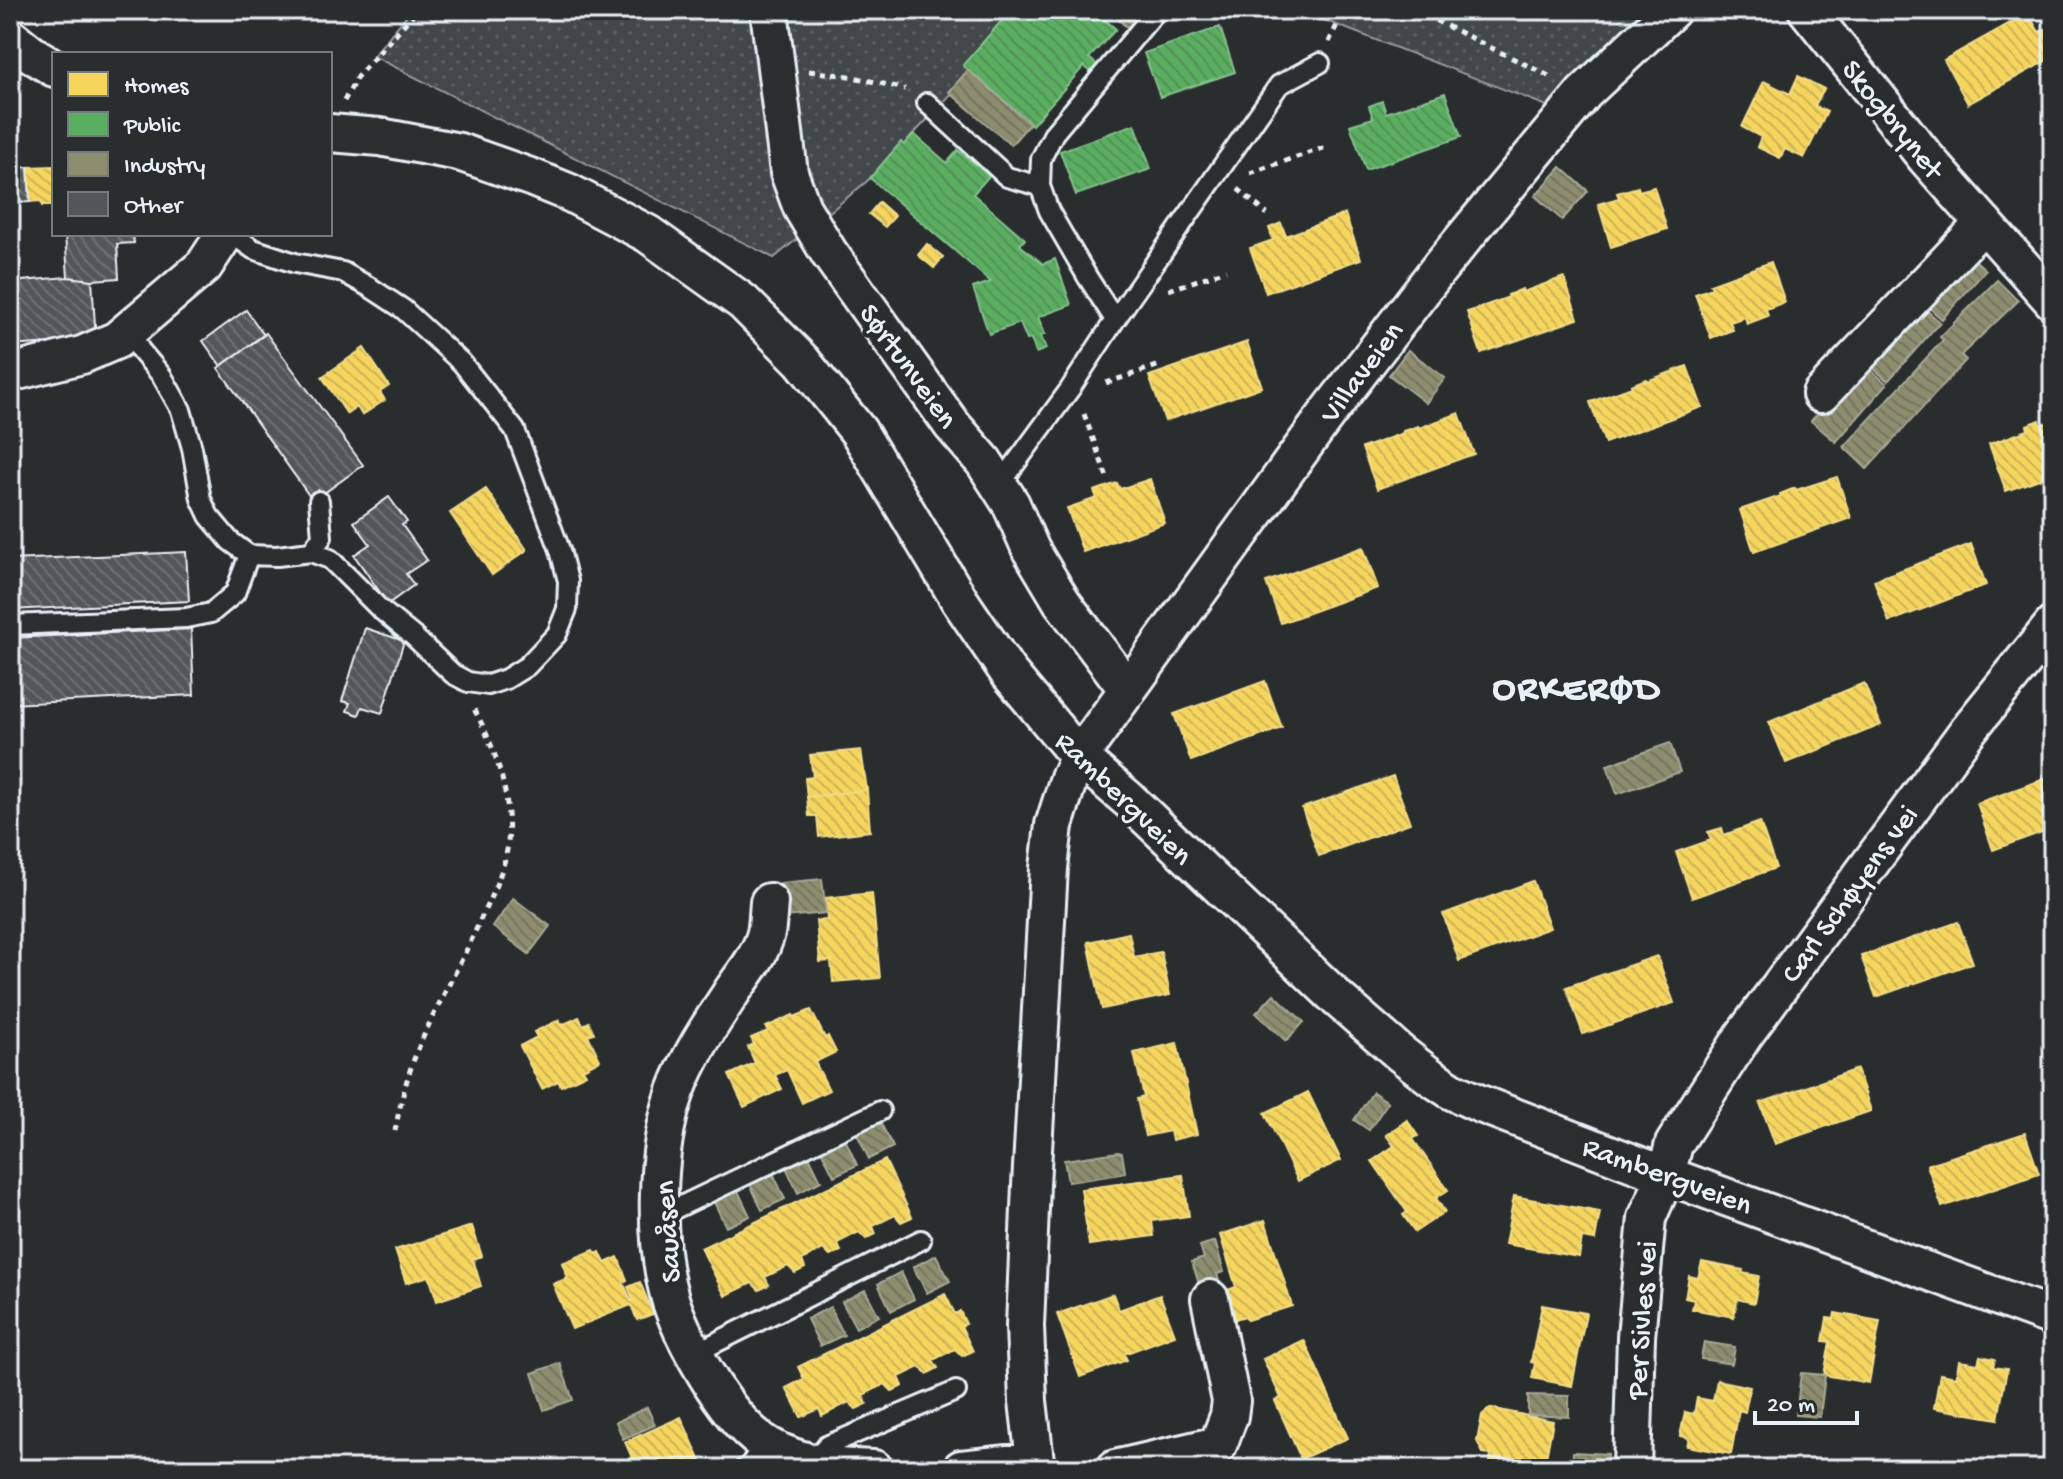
<svg xmlns="http://www.w3.org/2000/svg" width="2063" height="1479" font-family="'Gochi Hand',sans-serif">
  <defs>
    <pattern id="park-dots" width="8" height="8" patternUnits="userSpaceOnUse" patternTransform="scale(2)"><rect width="8" height="8" fill="#424648"/><path d="M2 2h.1M6 6h.1" fill="none" stroke="#5d6163" stroke-width="1.8" stroke-linecap="round"/></pattern>
    <pattern id="homes-back-hatch" width="6" height="6" patternUnits="userSpaceOnUse" patternTransform="scale(2)"><rect width="6" height="6" fill="#f6d55c"/><path d="M-1 5l2 2M0 0l6 6M5-1l2 2" fill="none" stroke="#cab258"/></pattern>
    <pattern id="public-back-hatch" width="6" height="6" patternUnits="userSpaceOnUse" patternTransform="scale(2)"><rect width="6" height="6" fill="#5aae61"/><path d="M-1 5l2 2M0 0l6 6M5-1l2 2" fill="none" stroke="#548f5a"/></pattern>
    <pattern id="industry-back-hatch" width="6" height="6" patternUnits="userSpaceOnUse" patternTransform="scale(2)"><rect width="6" height="6" fill="#8c8c6e"/><path d="M-1 5l2 2M0 0l6 6M5-1l2 2" fill="none" stroke="#747461"/></pattern>
    <pattern id="building-back-hatch" width="6" height="6" patternUnits="userSpaceOnUse" patternTransform="scale(2)"><rect width="6" height="6" fill="#535759"/><path d="M-1 5l2 2M0 0l6 6M5-1l2 2" fill="none" stroke="#6c7072"/></pattern>
  </defs>
  <rect width="100%" height="100%" fill="#2a2d2e"/>
  <filter id="ink" filterUnits="userSpaceOnUse"><feTurbulence type="fractalNoise" baseFrequency=".0125" numOctaves="2"/><feDisplacementMap in="SourceGraphic" scale="16" xChannelSelector="R" yChannelSelector="G"/><feConvolveMatrix kernelMatrix="1 2 1 2 8 2 1 2 1" color-interpolation-filters="sRGB"/></filter>
  <g filter="url(#ink)">
    <path fill="url(#park-dots)" stroke="#959ca0" stroke-width="2" d="M411,10H1030L878,172L774,258L373,56Z
      M1298,10H1662L1568,114Z"/>
    <path fill="url(#homes-back-hatch)" stroke="#f2dd8b" stroke-width="2" d="M2028,13L2039,32L2052,26L2053,28V57L1968,104L1944,60Z
      M1798,76L1824,89L1815,106L1827,112L1804,158L1785,149L1780,158L1757,147L1761,137L1742,127L1764,81L1790,94Z
      M54,166V206H42L41,201L30,202L28,167Z
      M1638,187L1639,191L1654,187L1667,229L1611,247L1598,204L1619,198L1617,193Z
      M879,202L895,216L885,227L869,214Z
      M1345,214L1361,259L1266,293L1250,248L1273,240L1269,228L1281,223L1286,236Z
      M927,244L943,257L934,268L918,255Z
      M1771,262L1785,302L1766,309L1768,316L1747,324L1745,317L1730,322L1733,330L1711,338L1695,294L1712,288L1710,284Z
      M1564,277L1578,319L1481,353L1467,312L1509,297L1508,295L1522,289L1523,292Z
      M1247,342L1262,387L1165,421L1149,376Z
      M364,348L389,386L380,392L385,400L362,415L357,407L347,414L322,377Z
      M1687,366L1702,407L1605,443L1590,402L1632,387L1631,385L1646,379L1647,381Z
      M1459,413L1474,454L1377,489L1362,448L1403,433V431L1418,426L1419,428Z
      M2040,420L2041,425L2053,421V474L2006,491L1989,444L2028,430L2027,425Z
      M1837,477L1851,518L1754,552L1740,510L1781,496L1780,494L1795,488L1796,490Z
      M1150,479L1165,523L1083,552L1067,508L1097,498L1094,491L1117,483L1120,489Z
      M486,489L527,550L492,575L450,513Z
      M1971,544L1986,585L1889,622L1874,580Z
      M1363,547L1378,588L1281,623L1266,582Z
      M1265,681L1282,728L1191,761L1174,714Z
      M1864,683L1881,725L1786,763L1769,722Z
      M861,750L867,790L807,797L805,778L813,777L810,755Z
      M1393,776L1410,823L1319,856L1302,808Z
      M2053,776V828L1993,850L1977,803Z
      M867,790L870,831L819,837L817,816H809L807,797Z
      M1760,822L1776,868L1692,898L1676,852L1711,840L1708,832L1722,828L1724,835Z
      M1533,881L1550,928L1459,961L1443,914Z
      M872,893L880,978L833,982L831,961L820,962L816,921L827,920L825,898Z
      M1958,922L1973,963L1876,997L1861,956Z
      M1129,933L1134,957L1161,952L1170,995L1102,1009L1088,942Z
      M1657,956L1674,1003L1583,1034L1566,987Z
      M811,1010L825,1038L828,1036L836,1052L815,1062L829,1090L802,1103L787,1070L775,1075L782,1089L744,1107L729,1075L755,1063L748,1047L754,1044L751,1038L768,1031L766,1027L793,1015L794,1017Z
      M579,1017L583,1025L589,1022L594,1033L588,1035L600,1060L583,1069L586,1074L561,1086L558,1081L542,1089L520,1046L537,1037L534,1032L559,1020L562,1025Z
      M1177,1043L1197,1134L1172,1140L1170,1131L1145,1136L1137,1099L1144,1097L1134,1053Z
      M1857,1069L1871,1111L1775,1144L1760,1103Z
      M1308,1092L1341,1160L1298,1181L1265,1113Z
      M1407,1120L1418,1136L1413,1139L1448,1190L1436,1198L1445,1212L1415,1232L1403,1215L1407,1212L1372,1161L1394,1146L1386,1135Z
      M2025,1133L2039,1174L1942,1207L1927,1165Z
      M885,1160L912,1217L901,1222L895,1215L873,1226L876,1234L866,1239L859,1232L837,1243L841,1251L830,1256L823,1249L802,1260L805,1268L795,1273L788,1266L765,1277L769,1285L759,1290L752,1283L725,1296L701,1248Z
      M1183,1175L1189,1216L1152,1221L1154,1236L1089,1245L1081,1189Z
      M1514,1196L1600,1212L1595,1240L1582,1238L1579,1257L1505,1244Z
      M1265,1220L1292,1306L1247,1320L1245,1316L1226,1322L1222,1292L1236,1287L1220,1235Z
      M472,1226L482,1256L473,1259L481,1286L437,1301L429,1276L406,1283L395,1250Z
      M594,1250L596,1254L600,1252L605,1263L618,1257L627,1280L623,1282L631,1301L633,1300L628,1287L640,1282L653,1314L637,1320L631,1305L572,1329L553,1284L568,1278L562,1263Z
      M1702,1262L1743,1270L1742,1273L1759,1276L1754,1303L1737,1299L1734,1317L1692,1309L1694,1300L1685,1298L1689,1276L1698,1278Z
      M945,1294L955,1314L960,1311L966,1324L961,1326L973,1351L962,1356L955,1349L933,1360L938,1368L927,1374L920,1367L899,1377L903,1386L892,1391L885,1384L863,1395L867,1404L856,1409L849,1402L822,1416L819,1409L801,1417L786,1388L804,1379L798,1367Z
      M1113,1294L1119,1310L1160,1295L1175,1335L1124,1354L1127,1360L1080,1377L1057,1314Z
      M1542,1305L1586,1313L1572,1386L1532,1378L1535,1363L1531,1362Z
      M1835,1313L1880,1321L1869,1383L1824,1375L1830,1342L1823,1341L1827,1318L1834,1319Z
      M1304,1340L1348,1438L1301,1459L1275,1401L1281,1398L1263,1359Z
      M1980,1356L1995,1359L1993,1367L2007,1369L1998,1419L1934,1408L1940,1374L1956,1377L1959,1361L1978,1364Z
      M1717,1380L1750,1387L1745,1412L1739,1410L1731,1454L1687,1446L1689,1438L1680,1436L1685,1412L1694,1414L1697,1398L1713,1401Z
      M1490,1408L1553,1421L1544,1469H1489L1491,1454L1483,1453L1477,1441L1482,1415Z
      M681,1417L703,1466L697,1469H637L625,1442Z"/>
    <path fill="url(#public-back-hatch)" stroke="#85c28e" stroke-width="2" d="M1011,10H1094L1116,29L1089,58L1100,67L1093,74L1084,66L1032,125L963,65Z
      M1220,27L1235,72L1160,97L1144,53Z
      M1445,93L1461,137L1366,170L1350,125L1373,118L1369,106L1382,101L1386,113Z
      M1135,124L1151,169L1076,195L1060,151Z
      M914,134L947,163L958,150L989,176L973,194L1025,239L1020,245L1043,264L1055,259L1071,305L1038,317L1045,334L1041,336L1046,349L1036,353L1031,339L1027,340L1020,323L989,334L973,288L991,282L870,178L901,142L904,145Z"/>
    <path fill="url(#industry-back-hatch)" stroke="#a8aa97" stroke-width="2" d="M1107,10H1144L1128,28Z
      M968,70L1030,123L1011,145L949,92Z
      M1561,167L1588,191L1562,220L1535,196Z
      M1965,251L1986,270L1942,319L1920,300Z
      M1997,280L2018,301L1961,355L1966,360L1867,469L1844,447L1943,340L1940,337Z
      M1917,302L1940,322L1888,381L1865,361Z
      M1408,350L1445,378L1426,403L1389,375Z
      M1863,363L1887,384L1836,442L1811,421Z
      M1670,743L1680,772L1617,794L1607,765Z
      M822,879L826,913L785,917L781,883Z
      M513,898L550,926L529,954L493,927Z
      M1274,994L1304,1022L1286,1041L1256,1013Z
      M1373,1092L1388,1102L1369,1130L1354,1120Z
      M879,1120L893,1147L869,1159L856,1132Z
      M844,1137L857,1165L834,1176L820,1148Z
      M1118,1152L1122,1153L1125,1172L1121,1174L1068,1182L1064,1160Z
      M808,1154L821,1181L798,1193L785,1165Z
      M772,1171L785,1199L762,1210L749,1182Z
      M737,1189L750,1216L726,1227L713,1200Z
      M1215,1241L1224,1272L1217,1274L1223,1294L1204,1300L1192,1262L1204,1258L1200,1246Z
      M936,1255L950,1281L927,1293L913,1267Z
      M901,1272L914,1299L891,1311L878,1284Z
      M865,1290L879,1316L856,1328L842,1302Z
      M830,1307L844,1335L820,1346L807,1319Z
      M1704,1342L1735,1347L1732,1364L1701,1359Z
      M560,1363L573,1400L544,1410L532,1373Z
      M1801,1373L1825,1375L1820,1417L1796,1415Z
      M1528,1395L1569,1396V1417L1528,1415Z
      M647,1407L655,1425L623,1439L616,1422Z
      M1573,1452L1608,1454L1607,1469H1572Z"/>
    <path fill="url(#building-back-hatch)" stroke="#e8f1f8" stroke-width="2" d="M28,167L30,202L10,203V168Z
      M65,234H133L134,243L117,244L119,278L92,280L68,277Z
      M68,277L92,280L96,340L10,346V282Z
      M246,310L264,335L221,366L203,341Z
      M266,333L363,465L313,501L218,368Z
      M389,497L407,522L402,525L427,560L406,574L414,585L388,604L354,555L370,544L354,522Z
      M186,552L189,601L10,610V560Z
      M365,628L404,641L382,713L362,707L359,715L347,711L350,703L342,701Z
      M191,629L194,695L10,704V638Z"/>
    <g fill="none" stroke-linecap="round" stroke-linejoin="round">
      <g stroke="#e8f1f8" stroke-width="24">
        <path id="service" d="M927,103L1007,177L1040,186
          M232,234L253,249L295,263L343,272L371,288L403,309L462,363L515,430L560,550L568,581L567,609L557,634L527,666L506,679L488,685L468,682L453,674L413,636L380,609L330,559L311,552
          M1115,320L1088,278L1049,211L1040,186L1041,159L1054,133L1157,10
          M130,329L140,350L162,376L181,410L192,448L201,499L209,516L230,541L249,555L277,556L311,552L322,537L319,501
          M999,486L1070,389L1115,320L1279,85L1320,63
          M10,625L186,618L211,613L235,593L249,555
          M660,1216L880,1111
          M695,1353L921,1240
          M813,1463L826,1446L956,1391
          M744,1469L749,1466L765,1444"/>
      </g>
      <g stroke="#e8f1f8" stroke-width="42">
        <path id="minor" d="M769,10L789,173L802,208L829,253L864,302L952,425L984,462L1011,504L1031,550L1062,602L1128,690
          M1807,10L1926,158L2053,301
          M10,37L30,53L54,68
          M330,133L380,137L459,152L533,178L570,193L648,234L743,302L802,361L859,432L960,601L1008,672L1079,757L1129,800L1339,1000L1400,1053L1431,1077L1452,1091L1478,1103L1633,1163L2053,1317
          M10,373L82,355L117,340L204,266L225,234
          M1821,394L1984,223
          M769,902C768,912 768,923 766,933C761,954 745,973 733,990C712,1022 689,1056 676,1091C655,1150 653,1242 671,1302C680,1329 697,1360 712,1384C726,1406 745,1432 769,1446C801,1465 838,1468 874,1469
          M1035,1461L1028,1401L1025,1326L1031,1185L1049,868L1054,825L1069,778L1079,757L1324,418L1440,267L1584,93L1672,10
          M961,1469L1035,1461L1037,1469
          M1115,1469L1218,1445L1229,1416L1231,1401L1210,1299
          M1632,1469L1636,1337L1647,1218L1666,1175L1674,1144L1744,1035L1969,729L2053,625"/>
      </g>
      <path stroke="#e8f1f8" stroke-width="5" stroke-dasharray="6 6" stroke-linecap="butt" d="M1414,10L1553,78
        M1329,42L1344,10
        M809,71L849,76L905,89
        M344,101L357,77L417,10
        M1250,173L1329,146
        M1238,189L1267,214
        M1169,290L1226,270
        M1106,383L1160,365
        M1084,414L1107,477
        M395,1131C400,1105 406,1079 416,1054C434,1009 460,967 479,923C490,897 505,871 508,843C512,797 496,749 474,709"/>
      <use href="#service" stroke="#2a2d2e" stroke-width="18"/>
      <use href="#minor" stroke="#2a2d2e" stroke-width="36"/>
    </g>
  </g>
  <g text-anchor="middle" stroke-width="8" stroke-linejoin="round" paint-order="stroke">
    <g font-size="30" fill="#e8f1f8" stroke="#2a2d2e">
      <text transform="translate(1894 118) rotate(51)" y="10">Skogbrynet</text>
      <text transform="translate(910 365) rotate(54)" y="10">Sørtunveien</text>
      <text transform="translate(1360 371) rotate(-53)" y="10">Villaveien</text>
      <text transform="translate(1125 797) rotate(44)" y="10">Rambergveien</text>
      <text transform="translate(1848 893) rotate(-54)" y="10">Carl Schøyens vei</text>
      <text transform="translate(1668 1174) rotate(20)" y="10">Rambergveien</text>
      <text transform="translate(666 1232) rotate(-94)" y="10">Sauåsen</text>
      <text transform="translate(1640 1320) rotate(-86)" y="10">Per Sivles vei</text>
    </g>
    <g font-size="38" font-weight="bold" letter-spacing="2" fill="#e8f1f8" stroke="#2a2d2e">
      <text x="1577" y="698">ORKERØD</text>
    </g>
  </g>
  <rect width="2063" height="1479" fill="none" stroke="#2a2d2e" stroke-width="40"/>
  <rect x="20" y="20" width="2023" height="1439" fill="none" stroke="#e8f1f8" stroke-width="3" filter="url(#ink)"/>
  <rect x="52" y="52" width="280" height="184" fill="#2a2d2e" stroke="#767b7f" stroke-width="2"/>
  <rect x="68" y="72" width="40" height="24" fill="#f6d55c" stroke="#767b7f" stroke-width="2"/>
  <text x="124" y="92" font-size="24" fill="#e8f1f8">Homes</text>
  <rect x="68" y="112" width="40" height="24" fill="#5aae61" stroke="#767b7f" stroke-width="2"/>
  <text x="124" y="132" font-size="24" fill="#e8f1f8">Public</text>
  <rect x="68" y="152" width="40" height="24" fill="#8c8c6e" stroke="#767b7f" stroke-width="2"/>
  <text x="124" y="172" font-size="24" fill="#e8f1f8">Industry</text>
  <rect x="68" y="192" width="40" height="24" fill="#535759" stroke="#767b7f" stroke-width="2"/>
  <text x="124" y="212" font-size="24" fill="#e8f1f8">Other</text>
  <path d="M1755 1411v12h102v-12" fill="none" stroke="#e8f1f8" stroke-width="4"/>
  <text x="1767" y="1411" font-size="24" fill="#e8f1f8" stroke="#2a2d2e" stroke-width="6" paint-order="stroke">20 m</text>
</svg>
